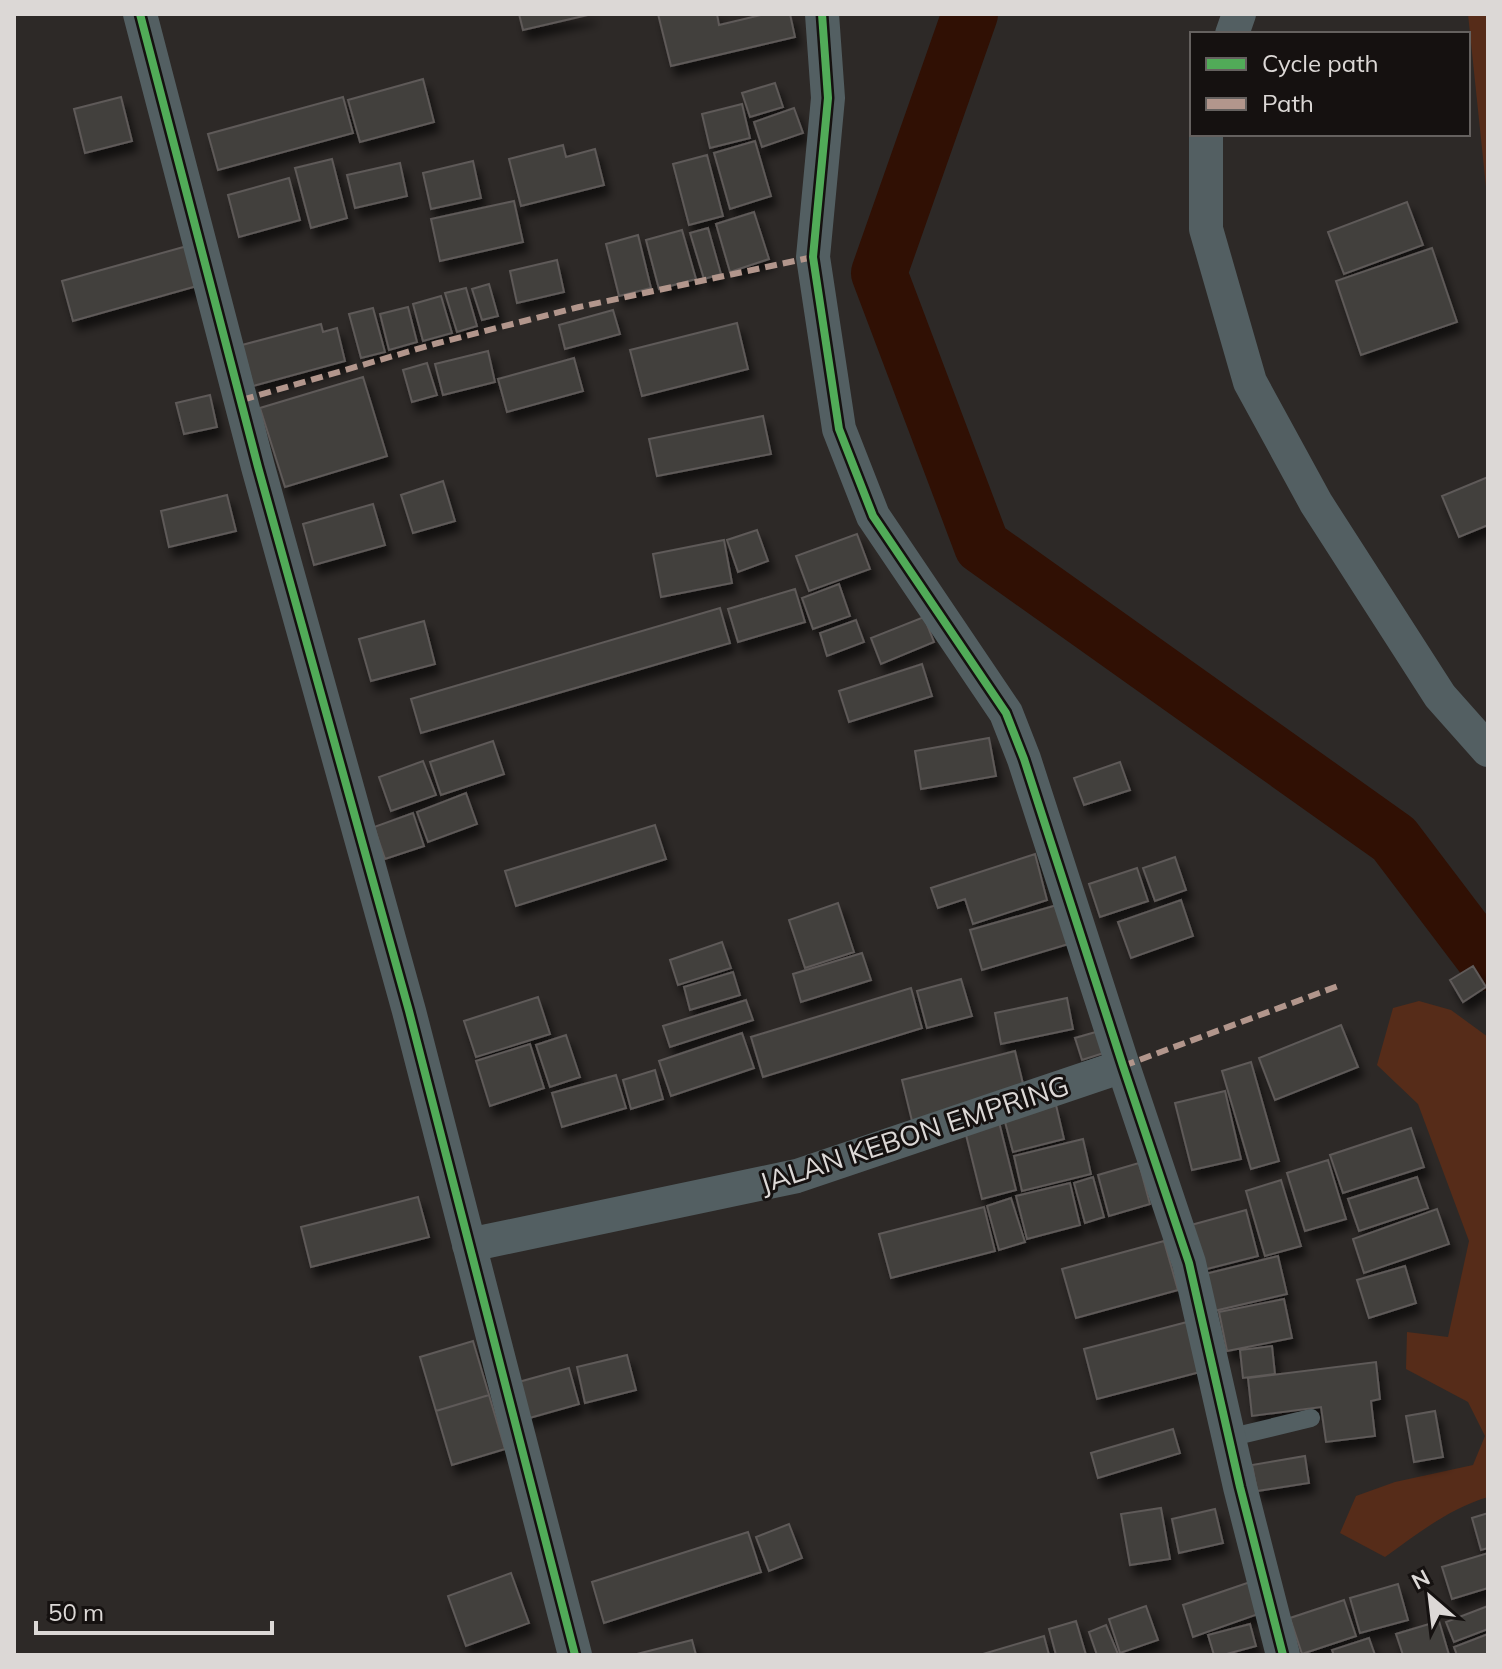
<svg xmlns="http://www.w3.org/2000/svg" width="1502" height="1669" font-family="Mulish,sans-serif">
  <defs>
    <filter id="shadow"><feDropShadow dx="5" dy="9" stdDeviation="4" flood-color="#0009"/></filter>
  </defs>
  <rect width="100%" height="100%" fill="#2d2927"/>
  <path fill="#562c19" d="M1468,14H1488V206Z
    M1419,1001L1451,1010L1488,1037V1497C1450,1508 1417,1534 1385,1557L1340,1533L1356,1496L1395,1482L1473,1465L1485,1436L1468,1402L1406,1369L1407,1332L1448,1337L1469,1241L1418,1104L1377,1065L1393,1008Z"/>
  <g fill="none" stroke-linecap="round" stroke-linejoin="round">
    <path stroke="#301004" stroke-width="56" d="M970,14L879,273L982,546L1394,839L1488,963"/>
  </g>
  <path fill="#42403e" stroke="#5e5a59" stroke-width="2" filter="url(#shadow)" d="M519,14H592L523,30Z
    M658,14H717L719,25L765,14H790L795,37L671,66Z
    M423,79L434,122L360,142L348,100Z
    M775,83L783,107L750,117L742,93Z
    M121,97L132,141L85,153L74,109Z
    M343,97L353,133L218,170L208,134Z
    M742,104L750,138L710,148L702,114Z
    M794,108L803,133L762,147L754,122Z
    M755,141L771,196L730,209L714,153Z
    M563,145L566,157L595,149L604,185L521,206L509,159Z
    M707,155L723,216L689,225L673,164Z
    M332,159L347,218L311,228L295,168Z
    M473,161L481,198L431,209L423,173Z
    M400,163L407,196L355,208L347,175Z
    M289,178L300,220L239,237L228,195Z
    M514,201L523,242L440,261L431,219Z
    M1407,202L1423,245L1344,274L1328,232Z
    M754,212L769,259L730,272L716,224Z
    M708,228L721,274L704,279L690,233Z
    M682,230L696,279L659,289L646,240Z
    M638,235L651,288L619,296L606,244Z
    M187,246L197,286L73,321L62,281Z
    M1432,248L1457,322L1361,355L1336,281Z
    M557,260L564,292L517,303L510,271Z
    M489,284L498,316L482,320L472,289Z
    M466,288L477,326L457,332L445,293Z
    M441,296L452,333L423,341L413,304Z
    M408,307L417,342L389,350L380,314Z
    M373,308L385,352L361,358L349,314Z
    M613,310L620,334L565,349L559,325Z
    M737,323L748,369L642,396L630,350Z
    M321,324L323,332L337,328L345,361L253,386L242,345Z
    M488,351L495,382L443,395L435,364Z
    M574,358L583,391L507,412L498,379Z
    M427,363L437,395L412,402L403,370Z
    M363,377L387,456L285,487L260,408Z
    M210,395L217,427L184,434L176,403Z
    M763,416L771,454L657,476L649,439Z
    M1488,477V525L1459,537L1442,496Z
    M443,481L455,521L413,533L401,495Z
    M227,495L236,531L169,547L161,511Z
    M373,504L385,545L314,565L303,524Z
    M757,530L768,561L738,572L727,540Z
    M857,534L870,569L809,591L796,556Z
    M724,540L732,583L661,597L653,554Z
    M839,584L850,616L813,629L802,598Z
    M795,589L805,622L738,642L728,609Z
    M720,608L730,643L421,733L411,699Z
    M924,617L934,642L881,664L871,638Z
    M856,620L864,642L827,656L820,633Z
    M424,621L435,664L371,681L359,639Z
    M922,664L932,696L849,722L839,691Z
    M989,738L996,776L921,789L915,751Z
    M493,741L504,774L441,795L430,762Z
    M423,761L436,795L391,811L379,777Z
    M1120,762L1130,790L1084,805L1074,778Z
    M466,793L477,824L428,842L417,812Z
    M413,813L424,846L385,859L374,827Z
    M655,825L666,859L516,906L505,871Z
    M1035,854L1047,900L973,924L965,899L938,908L931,888Z
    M1175,857L1186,890L1155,901L1143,868Z
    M1137,868L1148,901L1100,917L1089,884Z
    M1181,900L1193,936L1131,958L1118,922Z
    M838,903L854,952L805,968L789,920Z
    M1064,903L1075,942L982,970L970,930Z
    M722,942L731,968L678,985L670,960Z
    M862,953L871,980L801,1002L793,974Z
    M1473,966L1486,987L1463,1002L1450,980Z
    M733,972L740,995L690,1010L684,987Z
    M961,979L972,1016L927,1028L917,991Z
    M911,988L922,1028L763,1077L751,1037Z
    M538,997L550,1034L476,1057L464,1021Z
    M1067,998L1073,1029L1001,1044L995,1013Z
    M746,1000L753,1020L670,1047L663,1026Z
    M1341,1025L1358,1067L1275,1100L1259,1058Z
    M1106,1029L1113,1050L1082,1060L1075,1038Z
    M742,1033L754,1068L671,1096L659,1061Z
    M566,1035L580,1077L550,1087L536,1045Z
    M530,1044L544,1088L490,1106L476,1061Z
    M1015,1051L1026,1096L913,1125L902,1080Z
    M1251,1062L1279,1161L1251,1169L1222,1071Z
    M655,1070L663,1099L631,1109L623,1080Z
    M616,1075L626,1108L562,1127L552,1093Z
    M1225,1091L1241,1159L1192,1170L1175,1103Z
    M1056,1105L1064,1139L1013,1152L1004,1118Z
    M998,1118L1016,1190L982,1199L964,1127Z
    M1411,1128L1424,1167L1343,1193L1330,1155Z
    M1083,1139L1091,1174L1022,1191L1014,1156Z
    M1328,1160L1346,1219L1305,1231L1287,1173Z
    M1139,1163L1150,1204L1109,1216L1098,1175Z
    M1093,1177L1104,1217L1085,1223L1074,1183Z
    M1417,1177L1428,1208L1359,1231L1348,1199Z
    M1281,1180L1301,1246L1265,1256L1246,1191Z
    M1070,1183L1080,1225L1027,1239L1016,1196Z
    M418,1197L429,1237L311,1267L301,1227Z
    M1011,1198L1025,1242L999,1250L987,1206Z
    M984,1207L995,1251L891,1278L879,1234Z
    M1437,1209L1449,1244L1364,1273L1353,1239Z
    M1246,1210L1258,1256L1203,1270L1191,1225Z
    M1164,1241L1178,1290L1076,1318L1062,1269Z
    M1278,1256L1287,1294L1214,1311L1205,1274Z
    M1405,1266L1416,1303L1369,1318L1357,1280Z
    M1284,1299L1292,1338L1227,1351L1219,1312Z
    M1187,1322L1200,1372L1097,1399L1084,1349Z
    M473,1341L489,1395L436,1411L420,1357Z
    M1272,1346L1275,1374L1243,1378L1240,1350Z
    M627,1355L636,1390L585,1403L577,1367Z
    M1376,1362L1380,1399L1371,1401L1375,1436L1326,1442L1321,1407L1252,1416L1248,1378Z
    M569,1368L579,1404L526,1419L515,1383Z
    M489,1395L505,1449L452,1465L436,1411Z
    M1435,1411L1443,1457L1414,1462L1406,1416Z
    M1173,1429L1180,1453L1098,1478L1091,1453Z
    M1305,1456L1309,1483L1257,1491L1252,1465Z
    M1161,1508L1170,1559L1130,1565L1121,1514Z
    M1215,1509L1223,1543L1179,1553L1172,1519Z
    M1488,1513V1548L1481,1550L1472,1518Z
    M789,1524L802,1558L769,1571L756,1537Z
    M748,1532L761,1572L604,1623L592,1582Z
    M1488,1553V1588L1452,1599L1442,1567Z
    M511,1573L529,1623L466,1646L448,1596Z
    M1253,1581L1264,1612L1193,1637L1183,1605Z
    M1398,1584L1408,1620L1360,1633L1350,1598Z
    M1344,1600L1356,1636L1302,1654L1290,1618Z
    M1146,1606L1158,1640L1120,1653L1109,1619Z
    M1488,1606V1629L1454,1642L1446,1622Z
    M1076,1621L1086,1655H1056L1049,1629Z
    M1439,1621L1449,1655H1403L1396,1634Z
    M1250,1624L1256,1646L1223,1655H1214L1208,1635Z
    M1106,1625L1118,1654L1116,1655H1097L1089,1632Z
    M1488,1634V1655H1457L1454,1647Z
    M1044,1636L1049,1655H983V1654Z
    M1369,1638L1375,1655H1334L1332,1650Z
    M692,1640L696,1655H633Z"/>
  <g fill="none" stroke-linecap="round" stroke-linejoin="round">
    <path stroke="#535f62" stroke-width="18" d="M1228,1438L1311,1418"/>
    <path stroke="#535f62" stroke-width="34" d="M140,14L258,467L409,1011L575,1655
      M822,14L828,98L813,257L839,429L873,516L1006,713L1024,759L1123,1066L1189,1263L1240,1487L1283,1655
      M1232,34L1239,14
      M1206,134V229L1250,382L1316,503L1440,696L1488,750
      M469,1245L797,1176L1123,1066"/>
    <path stroke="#b2968c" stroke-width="6" stroke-dasharray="12 6" stroke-linecap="butt" d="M242,400L438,343L579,307L813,257
      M1123,1066L1338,986"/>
    <g stroke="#151110" stroke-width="13">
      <path id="cycleway" d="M140,14L258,467L409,1011L575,1655
        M822,14L828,98L813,257L839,429L873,516L1006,713L1024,759L1123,1066L1189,1263L1240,1487L1283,1655"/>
    </g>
    <use href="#cycleway" stroke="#51ab58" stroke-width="8"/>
  </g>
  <g text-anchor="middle" stroke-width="6" stroke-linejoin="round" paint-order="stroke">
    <g font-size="28" fill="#dcd8d6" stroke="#151110">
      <text transform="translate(914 1134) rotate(-18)" y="10">JALAN KEBON EMPRING</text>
    </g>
  </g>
  <rect width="1502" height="1669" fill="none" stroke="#dcd8d6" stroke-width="32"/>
  <rect x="1190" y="32" width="280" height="104" fill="#151110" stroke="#65615f" stroke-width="2"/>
  <rect x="1206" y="58" width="40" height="12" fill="#51ab58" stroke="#65615f" stroke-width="2"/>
  <text x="1262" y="72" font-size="24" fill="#dcd8d6">Cycle path</text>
  <rect x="1206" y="98" width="40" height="12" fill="#b2968c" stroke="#65615f" stroke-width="2"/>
  <text x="1262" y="112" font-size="24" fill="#dcd8d6">Path</text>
  <g transform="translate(1430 1597) rotate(332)" stroke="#151110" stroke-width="6" paint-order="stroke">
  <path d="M0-6L14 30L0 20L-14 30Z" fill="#dcd8d6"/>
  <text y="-12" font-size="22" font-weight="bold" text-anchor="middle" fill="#dcd8d6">N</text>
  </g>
  <path d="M36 1621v12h236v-12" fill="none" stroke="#dcd8d6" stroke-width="4"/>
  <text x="48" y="1621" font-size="24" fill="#dcd8d6" stroke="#151110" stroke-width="6" paint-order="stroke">50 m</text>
</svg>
